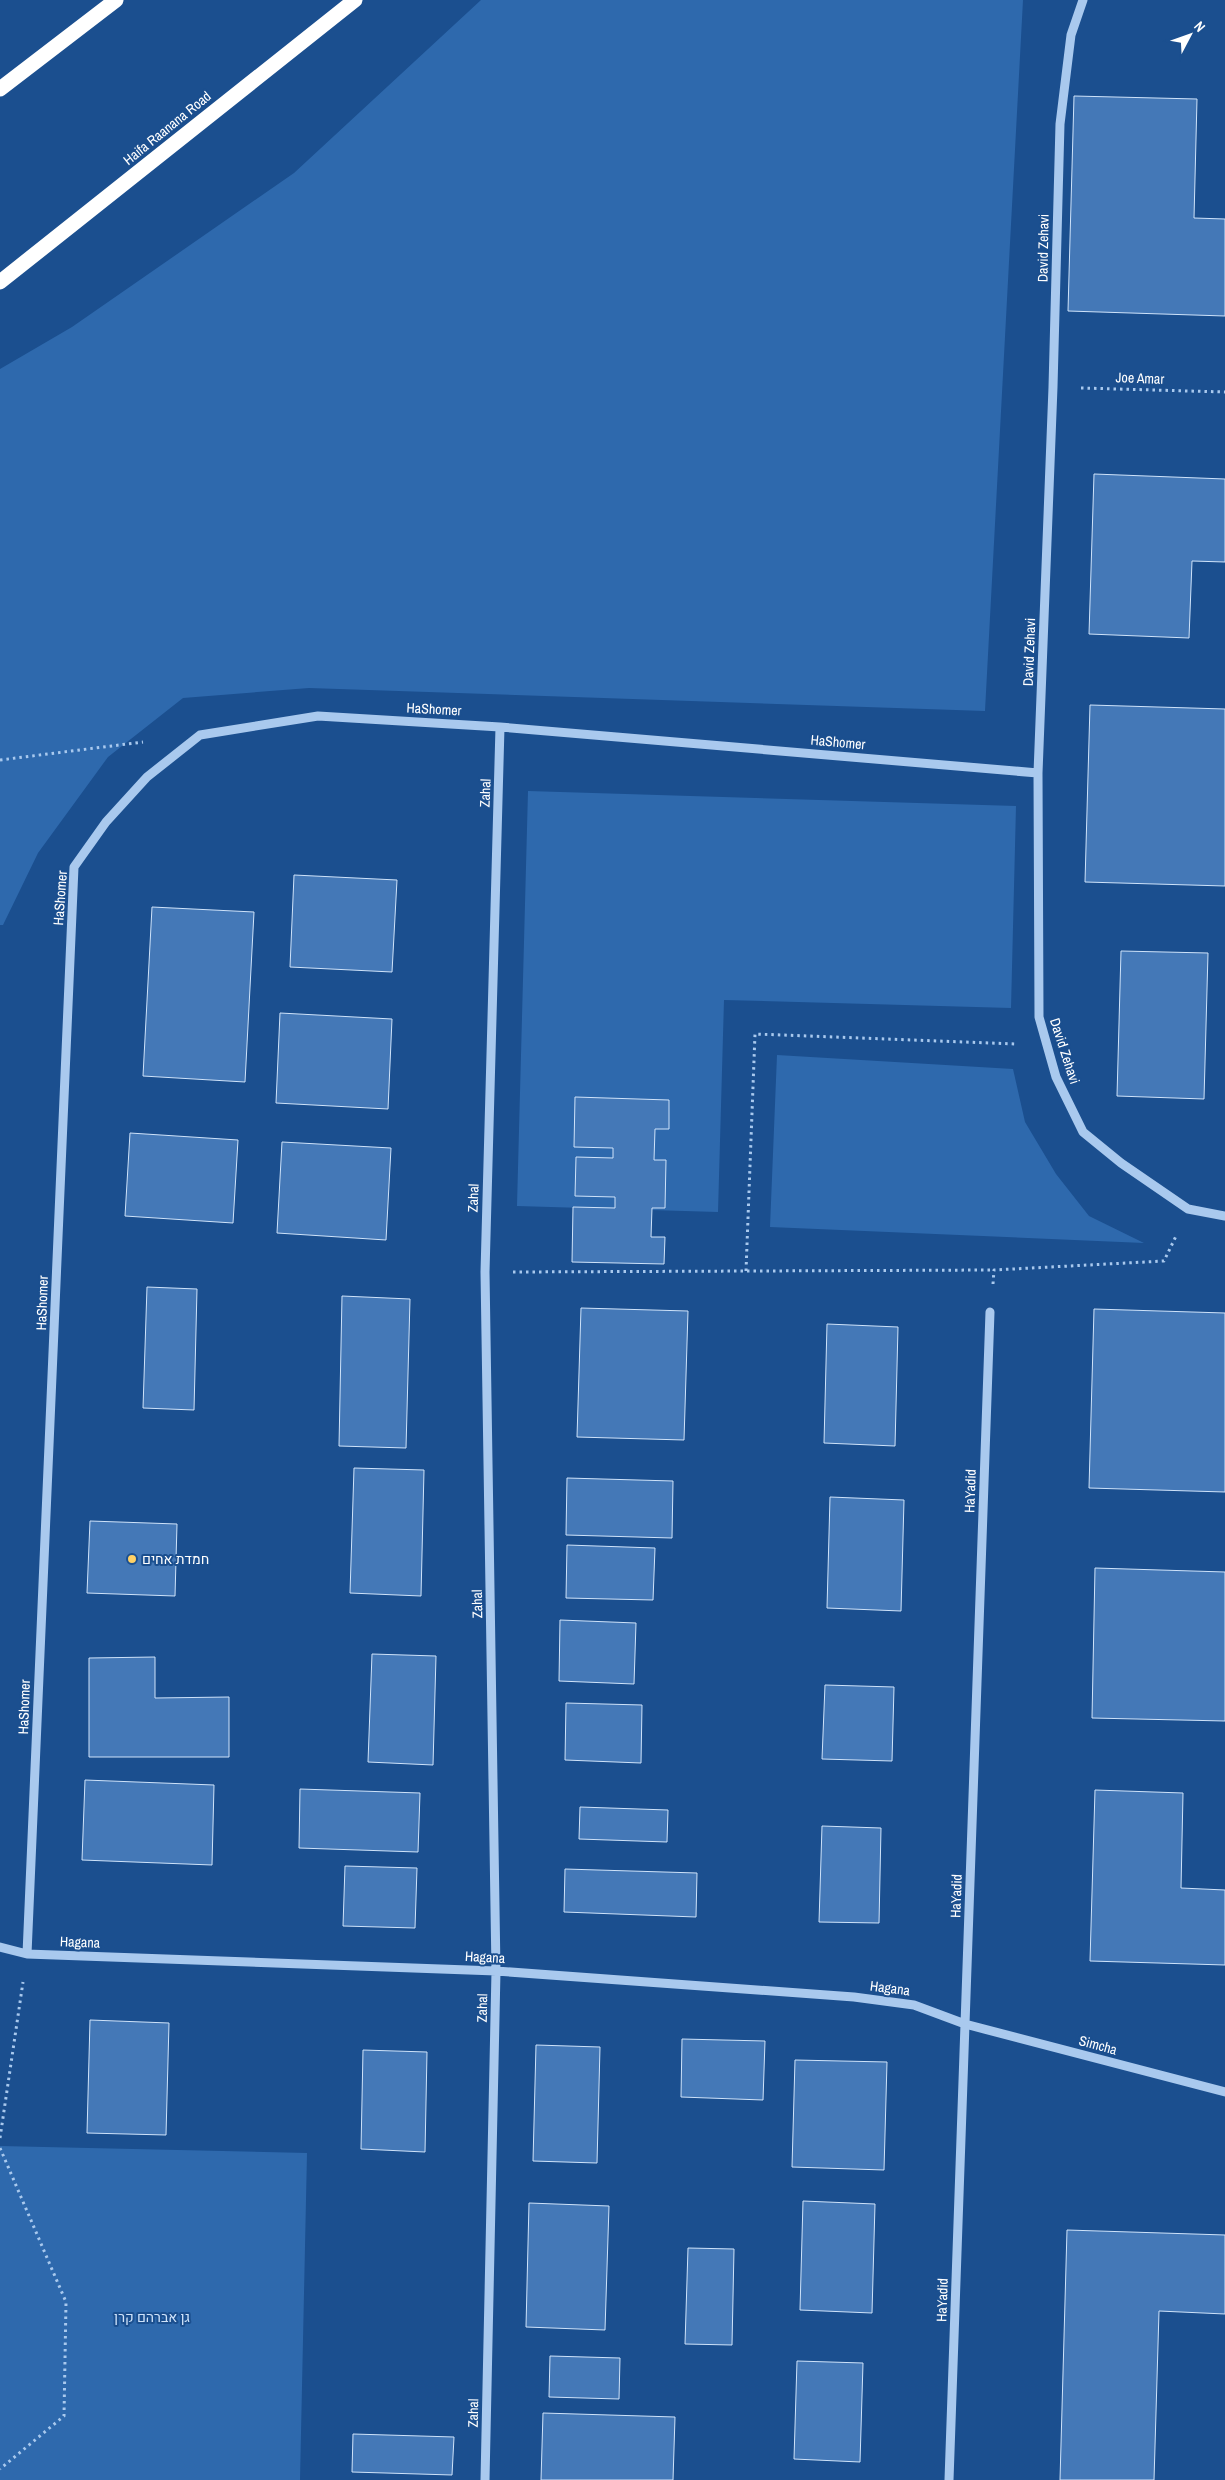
<svg xmlns="http://www.w3.org/2000/svg" width="1225" height="2480" font-family="'Archivo Narrow',Heebo,sans-serif">
  <rect width="100%" height="100%" fill="#1b4f8f"/>
  <path fill="#2e69ad" d="M481,0H1023L985,711L309,688L183,698L108,757L38,853L3,925H0V369L72,327L294,173Z
    M528,791L1016,806L1011,1008L724,1000L718,1212L517,1206Z
    M777,1055L1013,1069L1025,1122L1056,1174L1089,1216L1144,1243L770,1227Z
    M0,2146L307,2153L300,2480H0Z"/>
  <path fill="#4478b7" stroke="#cfe3fa" d="M1074,96L1197,99L1194,218L1225,219V316L1068,311Z
    M1094,474L1225,479V562L1192,561L1189,638L1089,634Z
    M1090,705L1225,709V886L1085,882Z
    M294,875L397,880L392,972L290,967Z
    M152,907L254,912L245,1082L143,1076Z
    M1121,951L1208,953L1204,1099L1117,1096Z
    M280,1013L392,1019L388,1109L276,1103Z
    M575,1097L669,1100V1129H655L654,1160H666L665,1208H652L651,1237H665L664,1264L572,1262L573,1207L615,1208V1197L575,1196L576,1157L613,1158V1148L574,1147Z
    M130,1133L238,1140L233,1223L125,1216Z
    M282,1142L391,1148L386,1240L277,1233Z
    M147,1287L197,1289L194,1410L143,1408Z
    M342,1296L410,1299L406,1448L339,1446Z
    M581,1308L688,1311L684,1440L577,1437Z
    M1094,1309L1225,1313V1492L1089,1488Z
    M827,1324L898,1327L895,1446L824,1443Z
    M354,1468L424,1470L421,1596L350,1593Z
    M567,1478L673,1481L672,1538L566,1535Z
    M830,1497L904,1500L901,1611L827,1608Z
    M90,1521L177,1524L175,1596L87,1593Z
    M567,1545L655,1548L653,1600L566,1598Z
    M1095,1568L1225,1572V1721L1092,1718Z
    M560,1620L636,1623L634,1684L559,1681Z
    M372,1654L436,1656L433,1765L368,1762Z
    M155,1657V1698L229,1697V1757H89V1658Z
    M825,1685L894,1687L892,1761L822,1759Z
    M566,1703L642,1705L641,1763L565,1760Z
    M85,1780L214,1785L212,1865L82,1860Z
    M300,1789L420,1793L418,1852L299,1848Z
    M1095,1790L1183,1793L1181,1888L1225,1890V1965L1090,1961Z
    M580,1807L668,1810L667,1842L579,1839Z
    M822,1826L881,1828L879,1923L819,1922Z
    M345,1866L417,1868L415,1928L343,1926Z
    M565,1869L697,1873L696,1917L564,1912Z
    M90,2020L169,2023L166,2135L87,2133Z
    M682,2039L765,2041L763,2100L681,2097Z
    M536,2045L600,2047L597,2163L533,2161Z
    M363,2050L427,2052L425,2152L361,2149Z
    M795,2060L887,2062L884,2170L792,2167Z
    M803,2201L875,2204L872,2313L800,2310Z
    M529,2203L609,2206L605,2330L526,2327Z
    M1067,2230L1225,2235V2314L1159,2311L1154,2480H1060Z
    M688,2248L734,2249L732,2345L685,2344Z
    M550,2356L620,2358L619,2399L549,2397Z
    M797,2361L863,2363L860,2462L794,2459Z
    M543,2413L675,2417L673,2480H541Z
    M353,2434L454,2437L452,2475L352,2472Z"/>
  <g fill="none" stroke-linecap="round" stroke-linejoin="round">
    <path stroke="#a9c9ee" stroke-width="3" stroke-dasharray="2.5 4" stroke-linecap="butt" d="M1081,388L1225,392
      M0,760L143,742
      M746,1271L755,1034L1017,1044
      M513,1272L994,1270
      M993,1284L994,1270L1164,1261L1177,1234
      M0,2138L23,1982
      M0,2148L66,2302L64,2416L0,2469"/>
    <path stroke="#a9c9ee" stroke-width="9" d="M1083,0L1071,35L1060,124L1053,387L1038,773L1039,1017L1056,1077L1083,1132L1121,1163L1188,1209L1225,1216
      M0,1947L27,1954L496,1971L854,1997L914,2005L965,2024L1225,2092
      M27,1954L74,867L106,822L147,777L200,735L318,716L500,727L1038,773
      M485,2480L496,1971L485,1272L500,727
      M949,2480L990,1312"/>
    <path stroke="#fff" stroke-width="15" d="M0,89L116,0
      M0,282L355,0"/>
  </g>
  <circle fill="#ffd166" stroke="#1b4f8f" stroke-width="2" cx="132" cy="1559" r="5"/>
  <g text-anchor="middle" stroke-width="4" stroke-linejoin="round" paint-order="stroke">
    <g font-size="14" fill="#fff" stroke="#1b4f8f">
      <text transform="translate(167 128) rotate(-39)" y="5">Haifa Raanana Road</text>
      <text transform="translate(1043 248) rotate(-89)" y="5">David Zehavi</text>
      <text transform="translate(1140 378) rotate(2)" y="5">Joe Amar</text>
      <text transform="translate(1029 652) rotate(-88)" y="5">David Zehavi</text>
      <text transform="translate(434 709) rotate(3)" y="5">HaShomer</text>
      <text transform="translate(838 742) rotate(5)" y="5">HaShomer</text>
      <text transform="translate(485 793) rotate(-88)" y="5">Zahal</text>
      <text transform="translate(60 898) rotate(-86)" y="5">HaShomer</text>
      <text transform="translate(1065 1051) rotate(72)" y="5">David Zehavi</text>
      <text transform="translate(473 1198) rotate(-88)" y="5">Zahal</text>
      <text transform="translate(42 1303) rotate(-88)" y="5">HaShomer</text>
      <text transform="translate(970 1491) rotate(-88)" y="5">HaYadid</text>
      <text transform="translate(477 1604) rotate(-91)" y="5">Zahal</text>
      <text transform="translate(24 1707) rotate(-88)" y="5">HaShomer</text>
      <text transform="translate(956 1896) rotate(-88)" y="5">HaYadid</text>
      <text transform="translate(80 1942) rotate(2)" y="5">Hagana</text>
      <text transform="translate(485 1957) rotate(3)" y="5">Hagana</text>
      <text transform="translate(890 1988) rotate(7)" y="5">Hagana</text>
      <text transform="translate(482 2008) rotate(-89)" y="5">Zahal</text>
      <text transform="translate(1098 2045) rotate(15)" y="5">Simcha</text>
      <text transform="translate(942 2300) rotate(-88)" y="5">HaYadid</text>
      <text transform="translate(473 2413) rotate(-89)" y="5">Zahal</text>
    </g>
    <g font-size="14" fill="#fff" stroke="#1b4f8f" text-anchor="start">
      <text x="142" y="1564">חמדת אחים</text>
    </g>
    <g font-size="14" fill="#cfe3fa" stroke="#1b4f8f">
      <text x="152" y="2322">גן אברהם קרן</text>
    </g>
  </g>
  <g transform="translate(1190 35) rotate(49)" stroke="#1b4f8f" stroke-width="4" paint-order="stroke">
  <path d="M0-4L9 19L0 12L-9 19Z" fill="#ffffff"/>
  <text y="-8" font-size="14" font-weight="bold" text-anchor="middle" fill="#ffffff">N</text>
  </g>
</svg>
